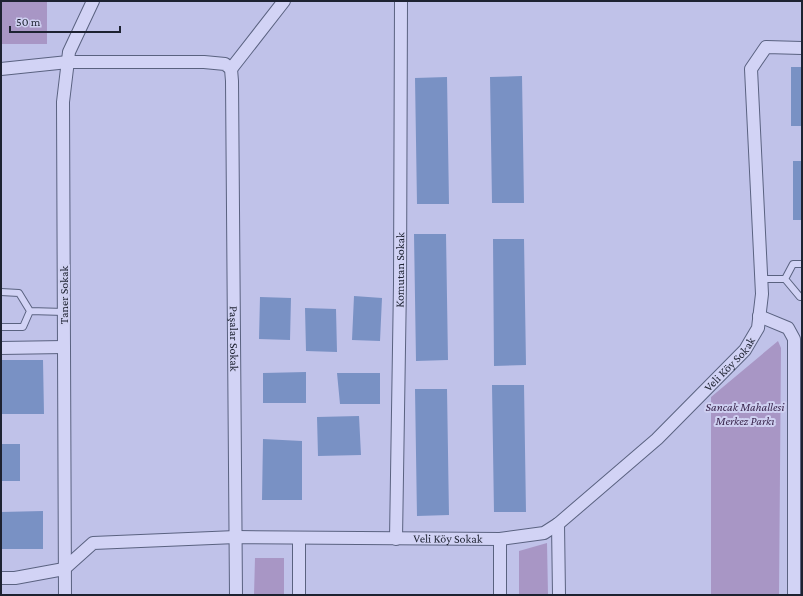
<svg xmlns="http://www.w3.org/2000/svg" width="803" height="596" font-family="'Crimson Pro',serif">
  <rect width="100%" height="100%" fill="#c0c2e9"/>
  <path fill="#a896c5" d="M1,1H47V44H1Z
    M778,341L781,348L779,595H711V397Z
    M547,543L548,595H519V551Z
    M255,558H284V595H254Z"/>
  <path fill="#7991c4" d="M791,67H802V126H791Z
    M522,76L524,203H492L490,77Z
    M447,77L449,204H417L415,78Z
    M793,161H802V220H793Z
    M414,234H446L448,360L416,361Z
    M493,239H524L526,365L494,366Z
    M354,296L382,298L380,341L352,340Z
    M260,297L291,298L290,340L259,339Z
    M305,308L336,309L337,352L306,351Z
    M1,360H43L44,414H1Z
    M306,372V403H263V373Z
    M337,373H380V404H340Z
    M492,385H524L526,512H494Z
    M415,389H447L449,515L417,516Z
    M359,416L361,455L318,456L317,417Z
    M263,439L302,441V500H262Z
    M1,444H20V481H1Z
    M43,511V549H1V512Z"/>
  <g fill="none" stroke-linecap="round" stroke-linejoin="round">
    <g stroke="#5a6280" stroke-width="8">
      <path id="service" d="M761,279H785
        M785,279L793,264H802
        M785,279L800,297H802
        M1,292L19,293L30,311L23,327H1
        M30,311L64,312"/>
    </g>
    <g stroke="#5a6280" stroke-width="14">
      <g id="minor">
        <path id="s1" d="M1,69L68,62H204L225,64L231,69L232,81L236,595"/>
        <path d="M231,69L284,1"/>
        <path d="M759,316L788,328L794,339V595"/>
        <path d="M1,348L64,347"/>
        <path d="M558,524L559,595"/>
        <path d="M299,538V595"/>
        <path id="s2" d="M396,539L400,284L401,1"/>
        <path d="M500,539V595"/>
        <path id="s3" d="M64,569L93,543L236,537L500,539L544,533L558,524L657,439L745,350L758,328L762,294L751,69L766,47L802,48"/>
        <path d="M1,578H15L64,569"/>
        <path d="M65,595L63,102L69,52L93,1"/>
      </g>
    </g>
    <use href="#service" stroke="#d2d3f5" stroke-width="6"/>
    <use href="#minor" stroke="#d2d3f5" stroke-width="12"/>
  </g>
  <g text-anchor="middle" stroke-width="4" stroke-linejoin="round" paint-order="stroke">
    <g font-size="12" fill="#1d2231" stroke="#cfd0f1">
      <text dy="4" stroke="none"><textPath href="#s2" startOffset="269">Komutan Sokak</textPath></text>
      <text transform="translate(64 295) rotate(-90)" y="4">Taner Sokak</text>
      <text dy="4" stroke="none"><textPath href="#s1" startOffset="502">Paşalar Sokak</textPath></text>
      <text dy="4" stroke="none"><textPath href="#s3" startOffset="742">Veli Köy Sokak</textPath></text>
      <text dy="4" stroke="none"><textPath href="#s3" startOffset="394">Veli Köy Sokak</textPath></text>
    </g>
    <g font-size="12" font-style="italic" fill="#39254c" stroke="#cfd0f1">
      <text x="745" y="411">Sancak Mahallesi<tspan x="745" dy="14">Merkez Parkı</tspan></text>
    </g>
  </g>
  <rect width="803" height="596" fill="none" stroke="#1d2231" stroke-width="4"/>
  <path d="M10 26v6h110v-6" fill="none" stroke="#1d2231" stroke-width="2"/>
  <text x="16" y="26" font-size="12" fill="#1d2231" stroke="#cfd0f1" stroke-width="3" paint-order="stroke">50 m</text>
</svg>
